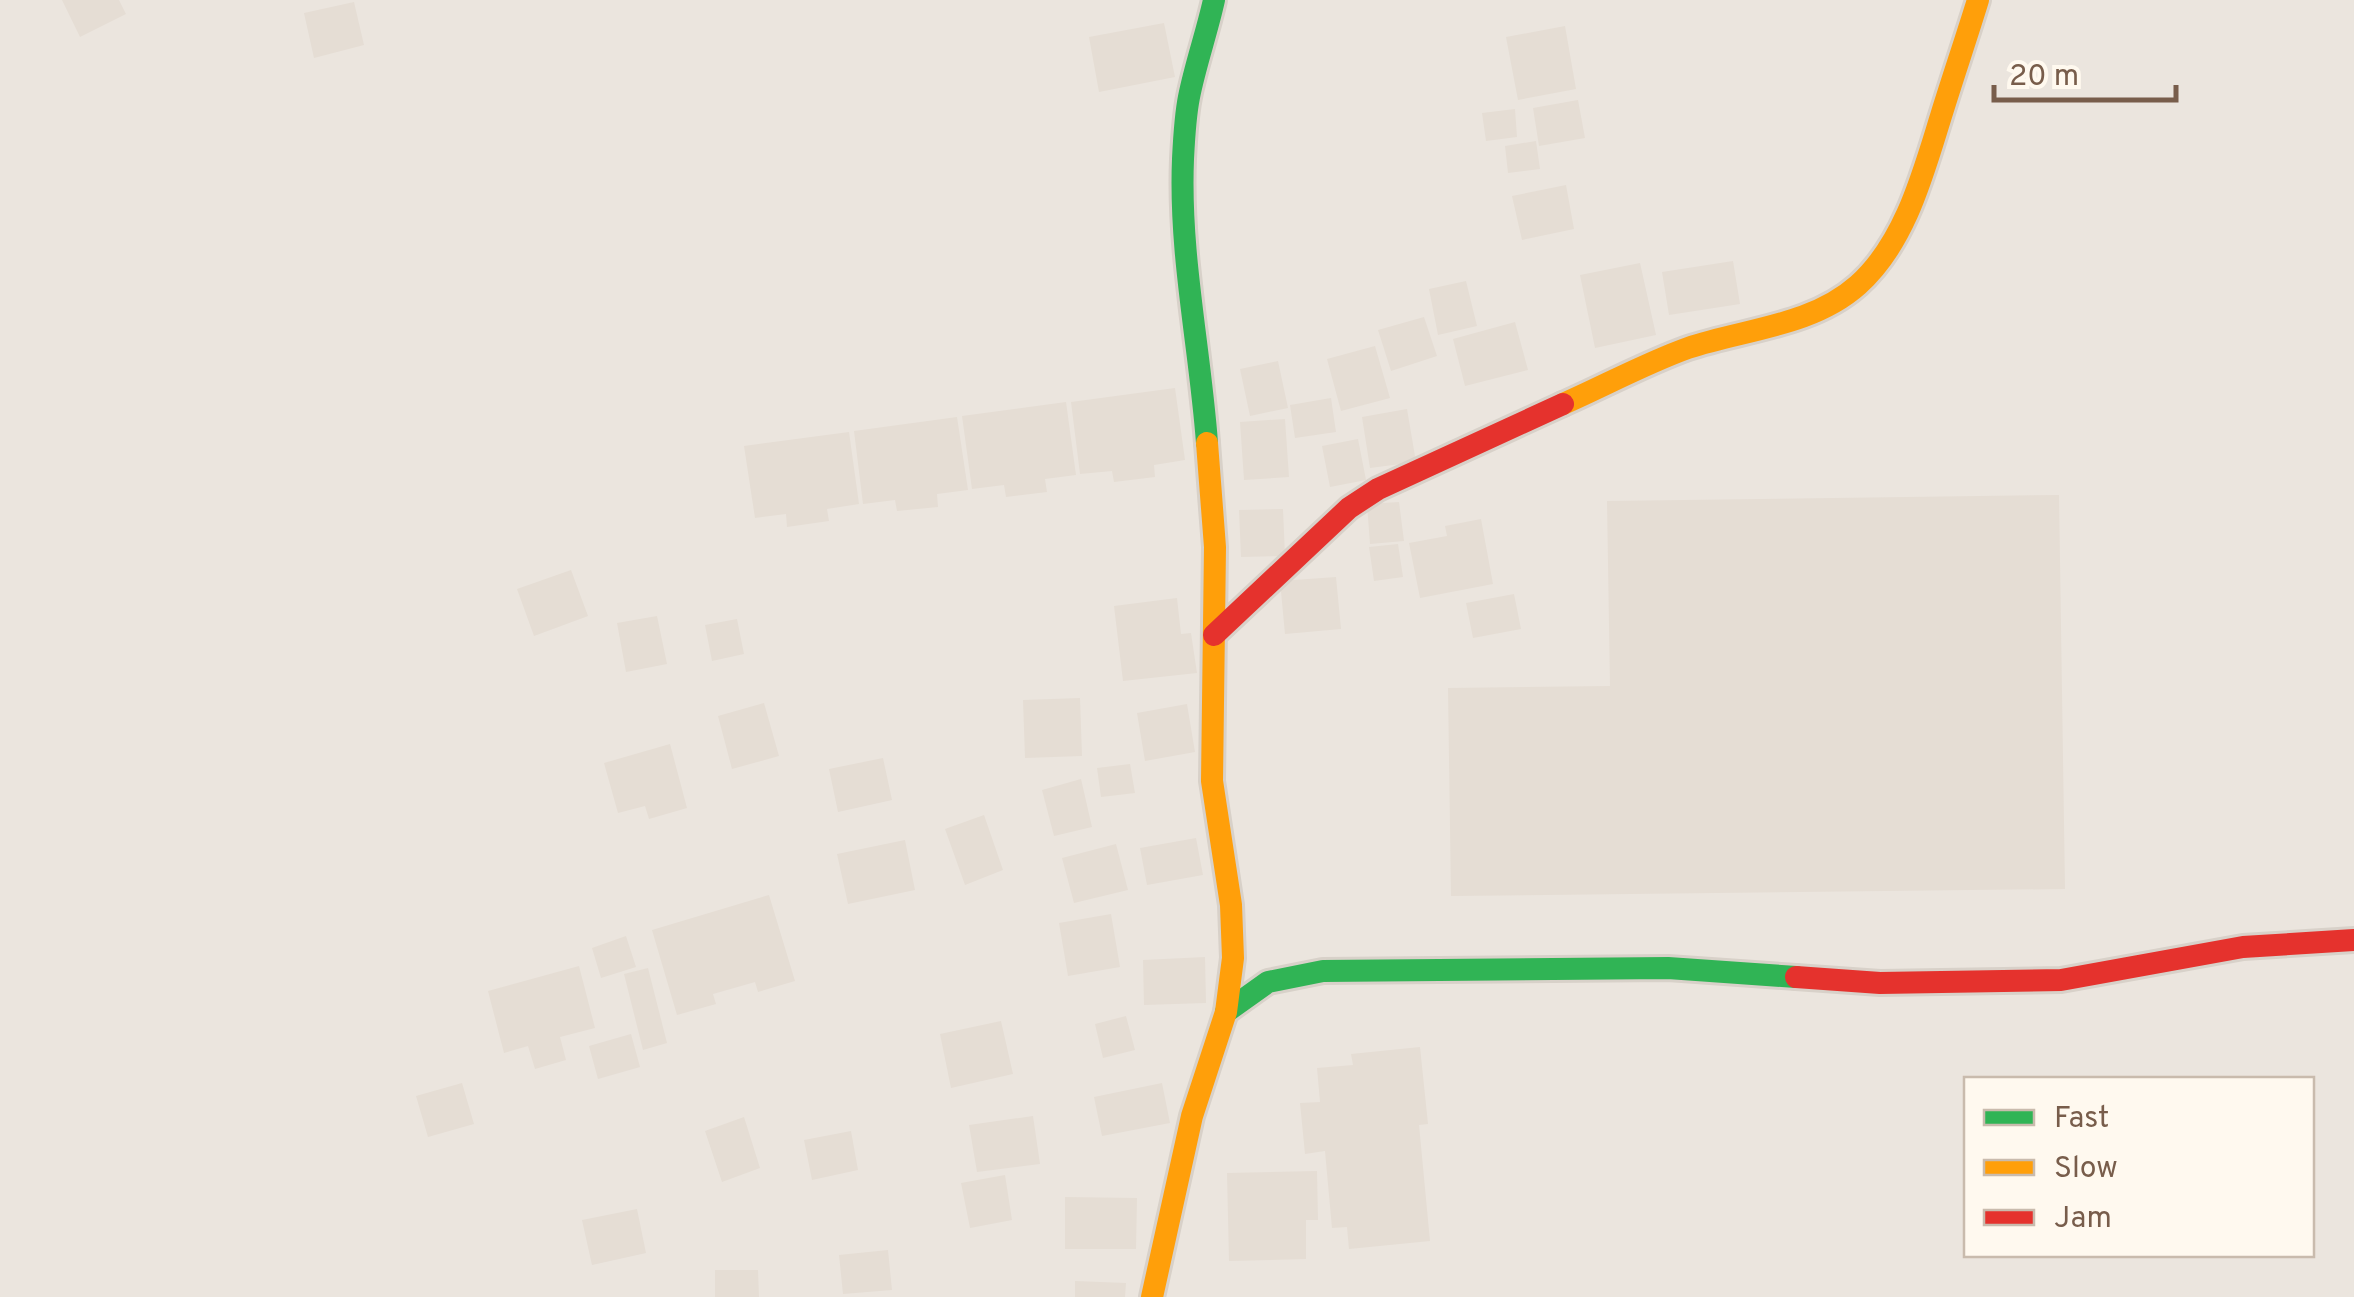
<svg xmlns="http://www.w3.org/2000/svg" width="2354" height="1297" font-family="Overpass,sans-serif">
  <rect width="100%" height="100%" fill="#f8f5ed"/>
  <path fill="#ebe5de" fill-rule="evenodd" d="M0,0H2354V1297H0ZM1966,1080H2312V1254H1966Z"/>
  <path fill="#e5ddd4" d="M62,0H119L126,14L80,37Z
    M354,2L364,45L314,58L304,13Z
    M1164,23L1175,77L1099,92L1089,37Z
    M1565,26L1576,89L1518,100L1506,37Z
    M1578,100L1585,138L1539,146L1533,108Z
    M1515,109L1517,137L1486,141L1482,113Z
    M1536,141L1540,169L1508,173L1505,146Z
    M1566,185L1574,229L1522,240L1512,196Z
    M1733,261L1740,304L1669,315L1662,272Z
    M1640,263L1656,335L1595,348L1580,275Z
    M1466,281L1477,326L1438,335L1429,289Z
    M1424,317L1437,356L1391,371L1378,330Z
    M1515,322L1528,370L1465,386L1453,339Z
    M1375,346L1390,398L1341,411L1327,359Z
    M1278,361L1288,408L1250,416L1240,369Z
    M1175,388L1185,460L1154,465L1155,477L1114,482L1112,471L1080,474L1071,402Z
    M1331,398L1336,432L1295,438L1290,405Z
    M1066,402L1076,475L1045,479L1047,492L1006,497L1004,485L972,489L962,416Z
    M1407,409L1416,462L1370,468L1362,417Z
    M957,417L968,490L937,494L938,507L897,511L895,500L863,504L854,431Z
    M1285,419L1289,477L1244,480L1240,422Z
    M849,432L859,504L827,509L829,521L787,527L786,514L755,518L744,446Z
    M1358,439L1366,480L1330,487L1322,446Z
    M2059,495L2065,889L1451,896L1448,688L1610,686L1607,501Z
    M1399,502L1404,541L1370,544L1367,504Z
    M1283,509L1285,556L1241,557L1239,510Z
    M1481,519L1493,584L1420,598L1409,543L1447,536L1445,526Z
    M1398,544L1403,577L1374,581L1369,547Z
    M571,570L588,616L534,636L517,589Z
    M1336,577L1341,629L1285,634L1280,581Z
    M1514,594L1521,629L1473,638L1466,603Z
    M1177,598L1181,634L1191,633L1197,673L1123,681L1114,606Z
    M657,616L667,664L626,672L617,623Z
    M737,619L744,654L712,661L705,625Z
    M1080,698L1082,756L1025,758L1023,700Z
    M764,703L779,756L732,769L718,716Z
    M1187,704L1195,752L1145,761L1137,713Z
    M670,744L687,808L649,819L645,806L618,813L604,763Z
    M883,758L892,800L838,812L829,769Z
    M1130,764L1135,793L1101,797L1097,768Z
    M1081,779L1092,827L1054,836L1042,790Z
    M984,815L1003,870L965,885L945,829Z
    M1196,838L1203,875L1147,885L1140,848Z
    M905,840L915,890L848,904L837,854Z
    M1116,844L1128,890L1074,903L1062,858Z
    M769,895L795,981L758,992L755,982L713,994L716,1004L677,1015L652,930Z
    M1111,914L1120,967L1068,976L1059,923Z
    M626,936L636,967L601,978L592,948Z
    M1205,957L1206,1003L1144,1005L1143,960Z
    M579,966L595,1028L560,1037L566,1060L535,1069L528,1046L504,1053L488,991Z
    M648,968L667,1043L643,1050L624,974Z
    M1126,1016L1135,1050L1103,1058L1095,1024Z
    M1001,1021L1013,1074L951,1088L940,1034Z
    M631,1034L640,1067L598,1079L589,1046Z
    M1420,1047L1428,1124L1419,1125L1430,1241L1349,1249L1347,1227L1332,1228L1325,1151L1305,1154L1300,1103L1320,1102L1317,1068L1353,1065L1351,1054Z
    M462,1083L474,1124L428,1137L416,1096Z
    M1162,1083L1170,1123L1102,1136L1094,1097Z
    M1033,1116L1040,1164L977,1172L969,1125Z
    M744,1117L760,1168L722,1182L705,1131Z
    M851,1131L858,1170L812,1180L804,1140Z
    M1317,1171L1318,1220H1306V1259L1229,1261L1227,1173Z
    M1005,1175L1012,1220L970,1228L961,1183Z
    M1065,1197L1137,1198L1136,1249H1065Z
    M637,1209L646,1253L592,1265L582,1220Z
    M888,1250L892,1290L843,1294L839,1255Z
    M715,1270H758L759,1297H715Z
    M1075,1281L1126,1283L1125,1297H1075Z"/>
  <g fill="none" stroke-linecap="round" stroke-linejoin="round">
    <g stroke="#d8d1c9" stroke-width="28">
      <path id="fast" d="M1207,443C1200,348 1179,254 1183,159C1184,139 1185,117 1189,97C1195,66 1207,32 1214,0
        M1226,1012L1268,982L1323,971L1668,968L1796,977"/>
    </g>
    <g stroke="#d8d1c9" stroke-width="28">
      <path id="slow" d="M1563,404C1604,386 1646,363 1688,348C1745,329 1812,326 1858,285C1905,243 1923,174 1941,116C1953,77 1966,39 1978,0
        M1152,1297L1192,1116L1226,1012L1233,958L1231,905L1212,781L1215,547L1207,443"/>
    </g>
    <g stroke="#d8d1c9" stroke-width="28">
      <path id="jam" d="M1214,635L1349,508L1378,489L1563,404
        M1796,977L1880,983L2061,980L2243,947L2354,940"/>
    </g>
    <use href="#fast" stroke="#30b455" stroke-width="22"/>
    <use href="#slow" stroke="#ff9f0a" stroke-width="22"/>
    <use href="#jam" stroke="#e5322d" stroke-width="22"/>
  </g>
  <rect x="1964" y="1077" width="350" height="180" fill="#fff9ef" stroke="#c9bbad" stroke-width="2.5"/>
  <rect x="1984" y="1110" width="50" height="15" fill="#30b455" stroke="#c9bbad" stroke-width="2.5"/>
  <text x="2054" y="1127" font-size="30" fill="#785d4b">Fast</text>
  <rect x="1984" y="1160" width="50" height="15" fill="#ff9f0a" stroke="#c9bbad" stroke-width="2.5"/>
  <text x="2054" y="1177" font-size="30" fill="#785d4b">Slow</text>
  <rect x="1984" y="1210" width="50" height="15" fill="#e5322d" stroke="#c9bbad" stroke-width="2.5"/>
  <text x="2054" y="1227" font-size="30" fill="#785d4b">Jam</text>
  <path d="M1994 85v15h182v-15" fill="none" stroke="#785d4b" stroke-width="5"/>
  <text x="2009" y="85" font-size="30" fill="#785d4b" stroke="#fff9ef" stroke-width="8" paint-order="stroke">20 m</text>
</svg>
